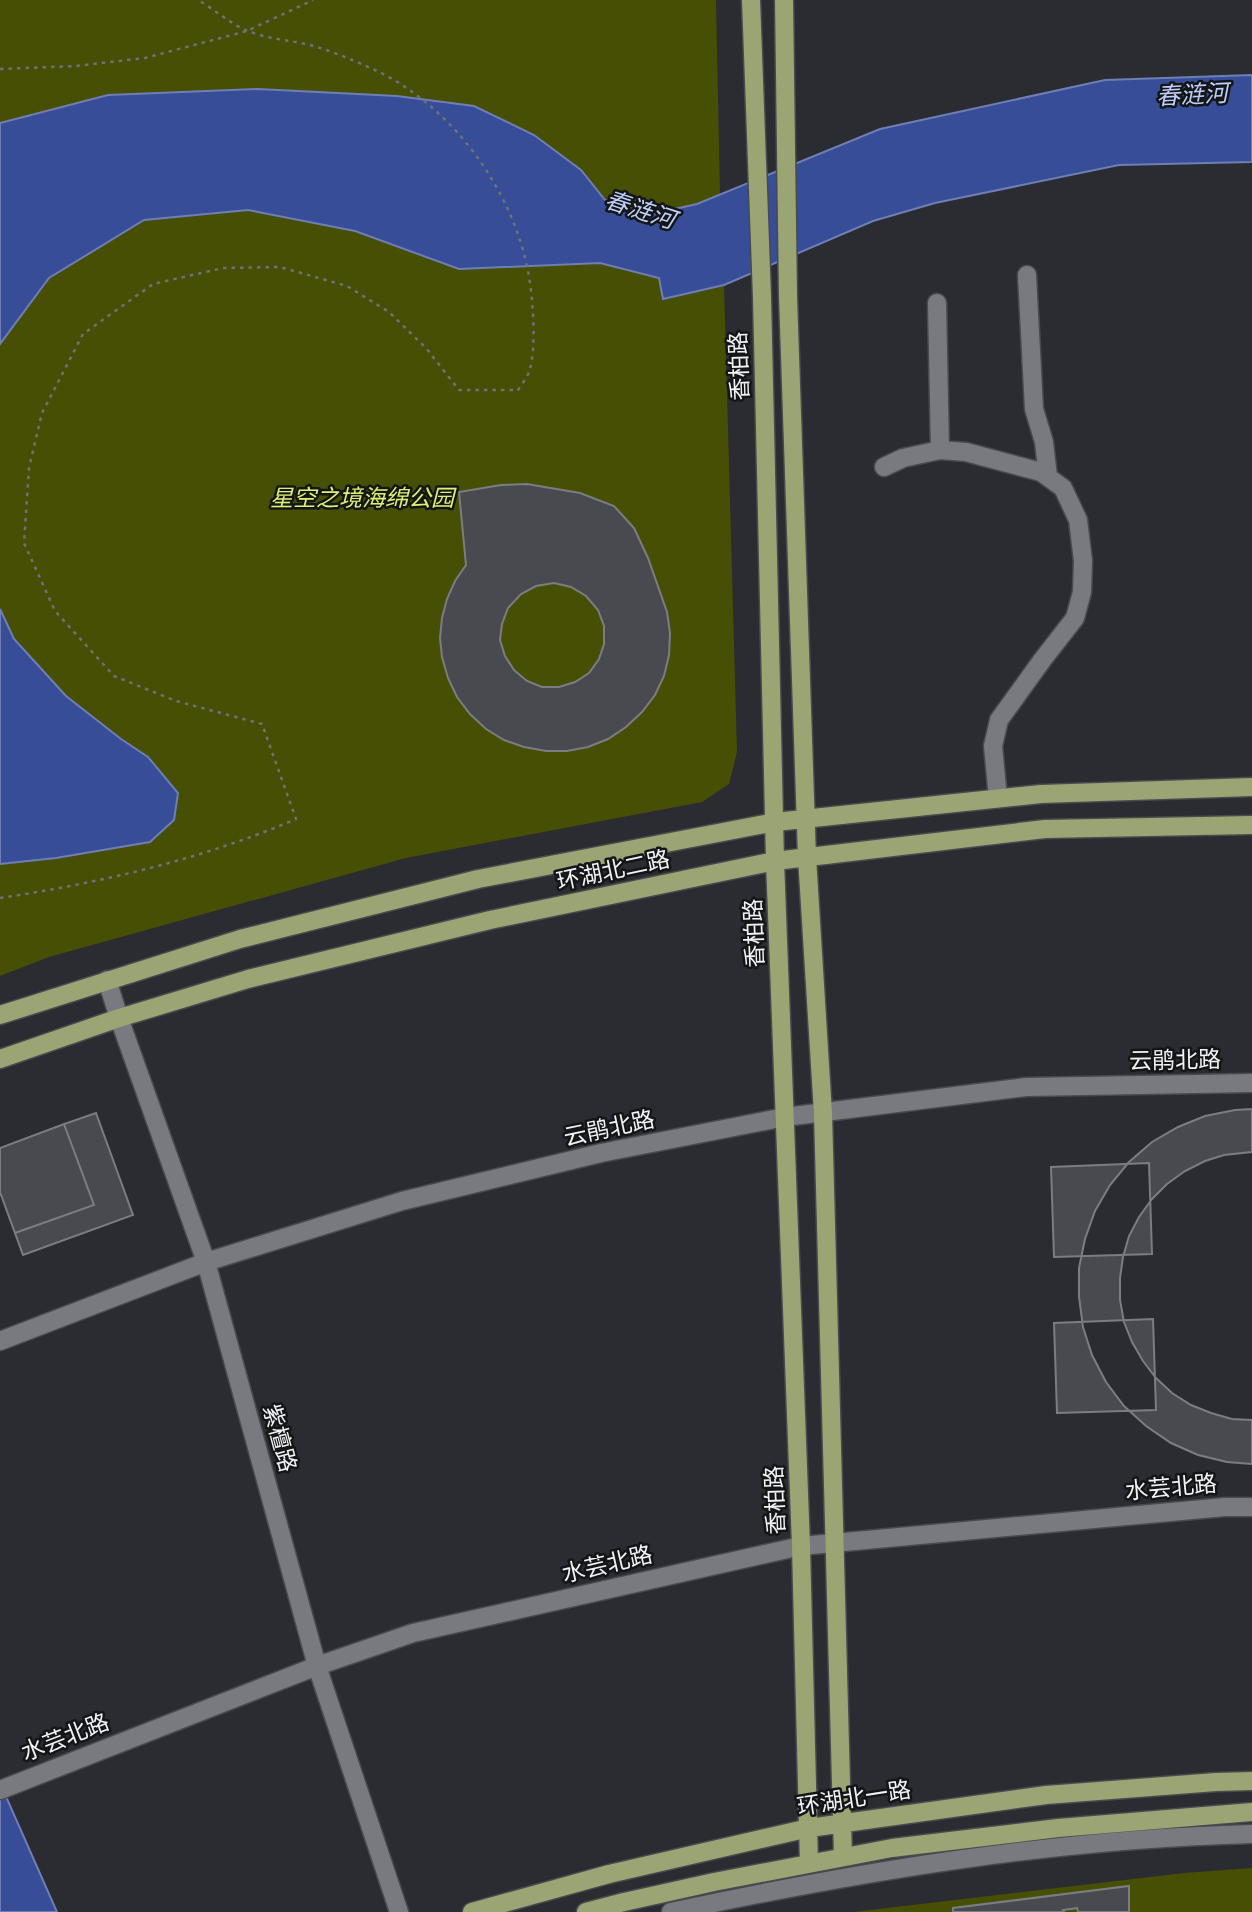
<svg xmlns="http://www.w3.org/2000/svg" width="1252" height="1912" font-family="Bitter,'Noto Sans SC',serif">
  <rect width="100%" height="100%" fill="#2a2c31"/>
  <path fill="#474f04" d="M0,0H716L720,194L697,204L648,215L663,299L724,285L737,752L729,784L702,802L406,858L49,957L0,976Z
    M1252,1868V1912H853L1184,1873Z"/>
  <path fill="#374d97" stroke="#6f7eb4" stroke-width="2" d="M1252,75V162L1119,165L935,203L873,221L724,285L663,299L659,278L600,263L459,269L355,231L248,210L144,220L49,278L0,344V123L108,95L258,89L397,96L474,106L534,135L581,170L605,200L647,215L697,204L880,129L1105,80Z
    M0,609L14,639L66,696L121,739L148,757L178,793L174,820L150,842L56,858L0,864Z
    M0,1783L57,1912H0Z"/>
  <path fill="#484a4f" stroke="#7b7d83" stroke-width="2" fill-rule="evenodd" d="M527,484L580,493L614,506L634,528L648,558L667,612L670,633L669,655L664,676L655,695L642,712L626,727L608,739L588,747L567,751H546L524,747L504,740L486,729L470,714L457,697L448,678L442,657L440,638L442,618L447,599L455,581L466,565L459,492L501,485ZM554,583L571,587L586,596L598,610L604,626V644L599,659L589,673L575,682L559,687H542L527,681L514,670L505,656L500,640L502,624L508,608L521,594L536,586Z
    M1252,1109V1152L1224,1155L1205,1161L1185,1171L1167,1184L1152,1199L1139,1217L1129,1236L1123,1257L1120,1278V1300L1124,1322L1132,1342L1143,1361L1156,1378L1172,1393L1191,1405L1211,1413L1232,1419L1252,1420V1464L1227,1462L1198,1455L1171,1443L1146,1426L1124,1406L1106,1382L1092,1355L1083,1327L1079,1297V1268L1085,1239L1095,1211L1110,1185L1129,1162L1152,1142L1178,1127L1205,1116L1235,1110Z
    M96,1113L133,1215L23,1255L15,1233L94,1205L64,1124Z
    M64,1124L94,1205L15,1233L0,1192V1148Z
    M1149,1163L1152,1254L1054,1257L1051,1167Z
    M1153,1319L1156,1410L1057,1413L1054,1323Z
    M1129,1886V1912H1078L1077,1908L1063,1910L1064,1912H953V1908Z"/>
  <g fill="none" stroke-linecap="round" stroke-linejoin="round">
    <g stroke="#484a4e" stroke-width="21">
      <path id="minor" d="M1027,275L1034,409L1044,442L1048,477
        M937,303L940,450
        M884,467L903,458L940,450L966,452L1041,472L1063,488L1078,520L1083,561L1082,592L1075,618L1043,659L999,720L993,746L998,798
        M107,980L119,1018L206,1262L317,1666L399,1912
        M0,1341L206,1262L402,1201L601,1153L785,1117L1026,1087L1252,1083
        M0,1790L317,1666L413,1633L801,1546L1225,1507H1252
        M671,1912C862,1871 1056,1839 1252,1834"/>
    </g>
    <g stroke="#484a4e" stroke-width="21">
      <path id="major" d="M751,0L762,297L775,861L801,1546L809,1864
        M784,0L788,296L807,857L823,1113L843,1857
        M0,1015L240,939L478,879L775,822L1041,794L1252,787
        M0,1059L119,1018L248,979L490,920L775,861L1045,829L1252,825
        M472,1912L609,1874L809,1828L1046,1795L1216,1782L1252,1781
        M586,1912L624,1902L714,1882L892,1848L1058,1828L1252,1812"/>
    </g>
    <path stroke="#707176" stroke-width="2.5" stroke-dasharray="3.5 5" stroke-linecap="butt" d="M0,69L76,66L145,58L247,31L313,0
      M0,898C100,883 203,859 296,819L262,724L176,701L114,676L55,611L24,543L29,468L42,413L83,334L153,284L223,268L280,267L347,286L389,312L426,348L459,390H518C521,385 527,378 529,372C537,349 533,296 528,271C512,189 452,106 375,70C355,61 332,51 310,45C290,40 267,39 248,31C232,25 214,9 198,0"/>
    <use href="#minor" stroke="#787a80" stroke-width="18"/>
    <use href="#major" stroke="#9ba473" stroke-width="18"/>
  </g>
  <g text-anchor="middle" stroke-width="5" stroke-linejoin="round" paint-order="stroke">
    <g font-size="23" fill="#f1f2f6" stroke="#141517">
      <text transform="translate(739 366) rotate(-92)" y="8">香柏路</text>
      <text transform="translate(613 870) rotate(-12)" y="8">环湖北二路</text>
      <text transform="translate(754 933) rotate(-92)" y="8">香柏路</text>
      <text transform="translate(1175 1060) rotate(-1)" y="8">云鹃北路</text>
      <text transform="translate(609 1128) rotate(-12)" y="8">云鹃北路</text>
      <text transform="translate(280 1438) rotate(75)" y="8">紫檀路</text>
      <text transform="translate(1171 1487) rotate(-5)" y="8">水芸北路</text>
      <text transform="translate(775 1500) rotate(-92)" y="8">香柏路</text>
      <text transform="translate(607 1564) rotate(-13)" y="8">水芸北路</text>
      <text transform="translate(65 1737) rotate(-21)" y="8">水芸北路</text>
      <text transform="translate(854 1798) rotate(-9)" y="8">环湖北一路</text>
    </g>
    <g font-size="23" font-style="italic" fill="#def071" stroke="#141517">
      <text x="362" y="506">星空之境海绵公园</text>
    </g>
    <g font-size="24" font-style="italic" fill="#becef8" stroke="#141517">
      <text transform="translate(1192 95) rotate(-3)" y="8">春涟河</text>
      <text transform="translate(640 210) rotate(18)" y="8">春涟河</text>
    </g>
  </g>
</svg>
